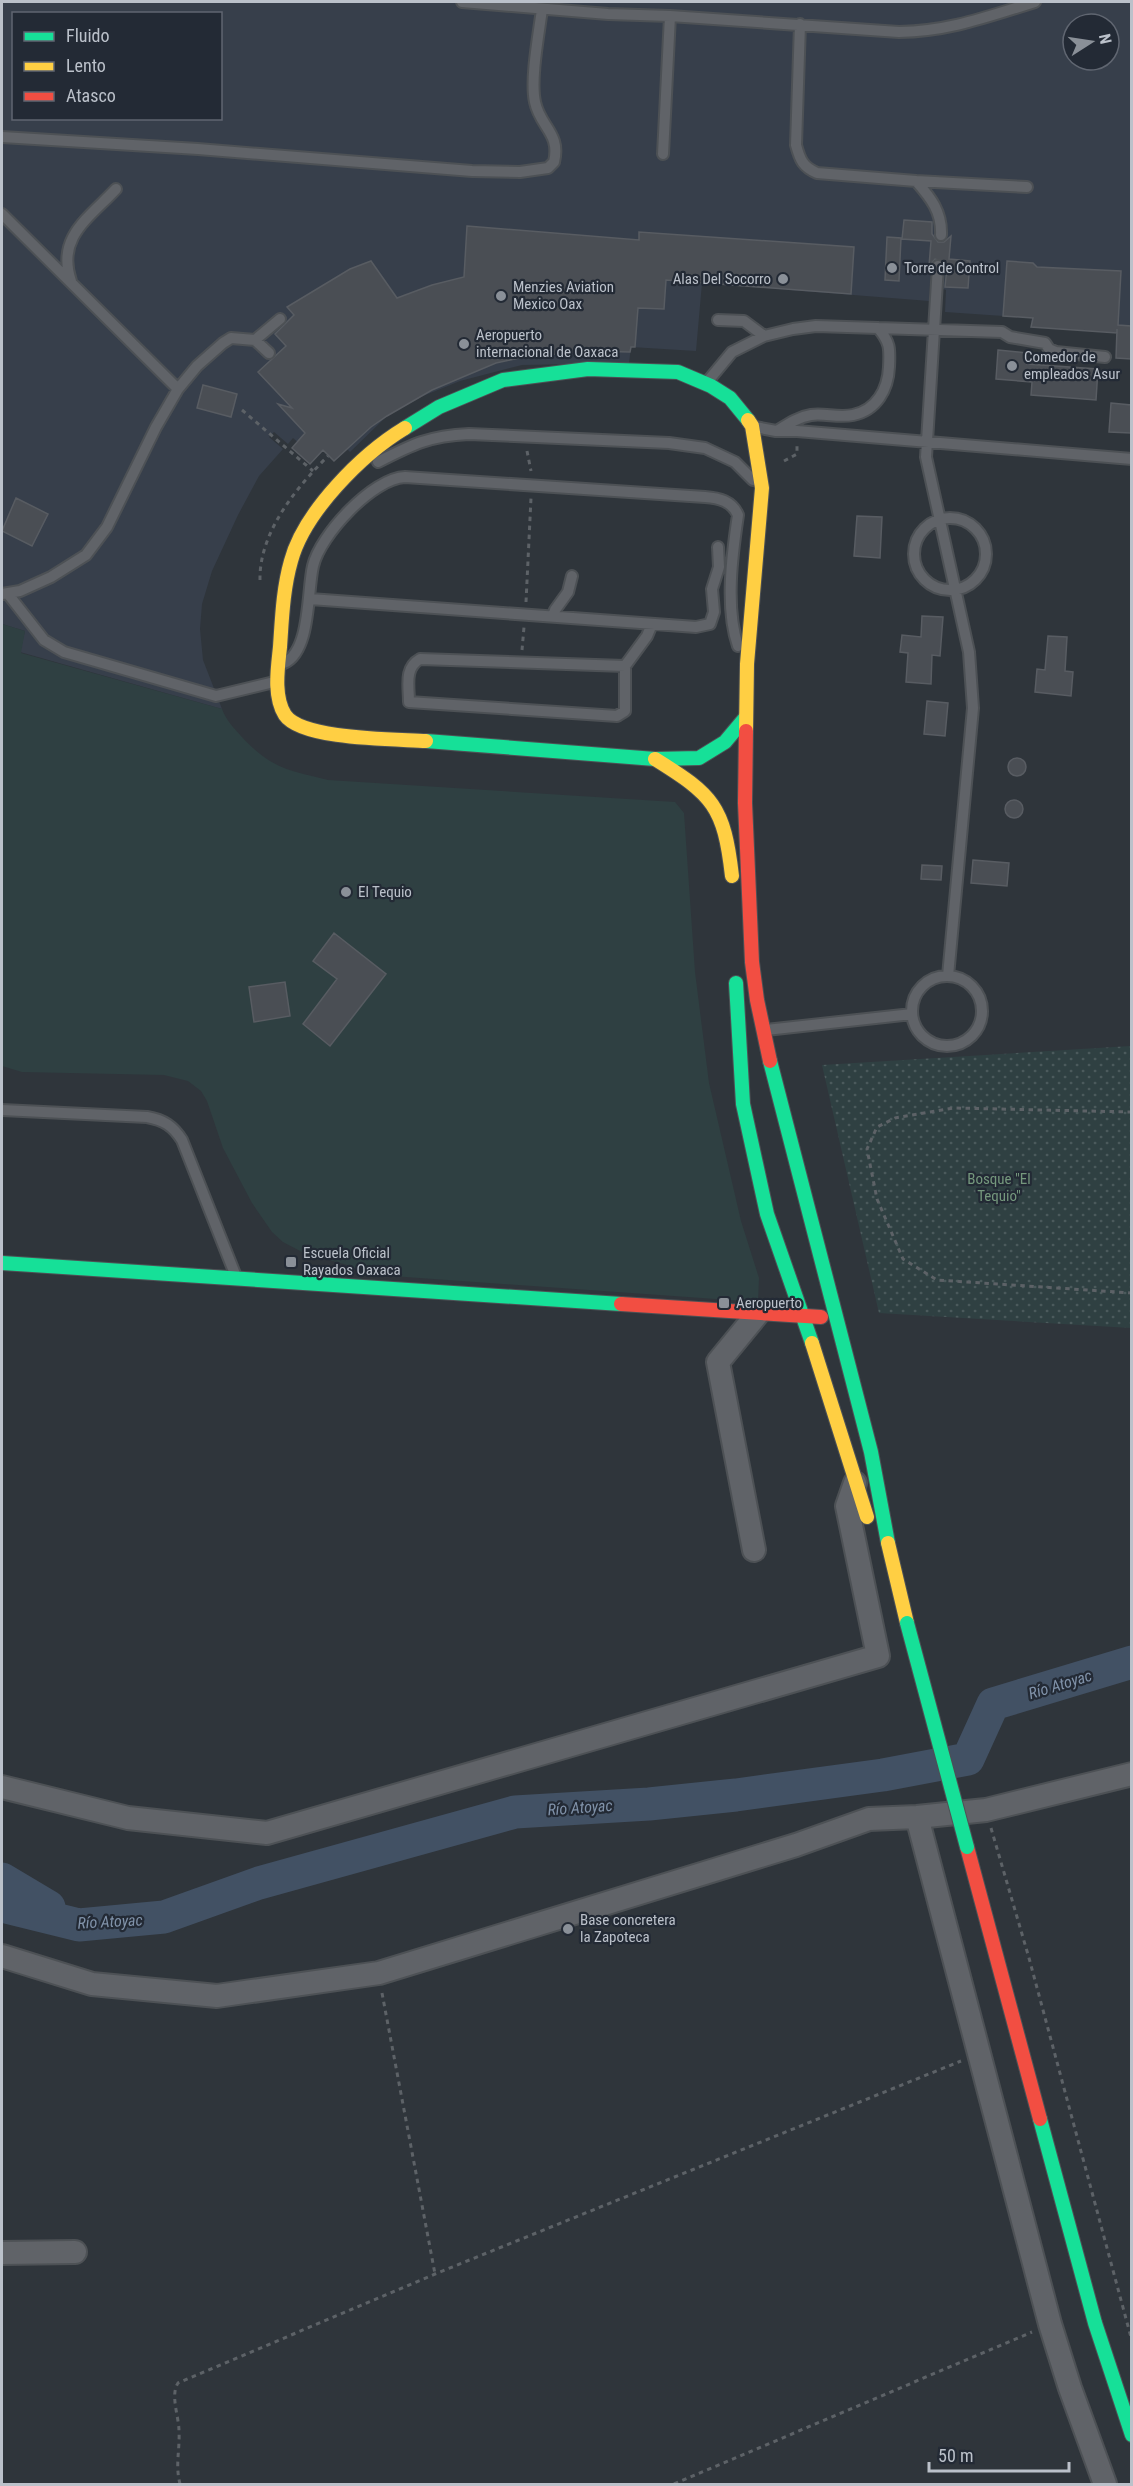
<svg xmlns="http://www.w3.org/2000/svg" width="1133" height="2486" font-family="'Roboto Condensed',sans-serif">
  <defs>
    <pattern id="park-dots" width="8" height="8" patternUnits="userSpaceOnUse" patternTransform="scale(1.5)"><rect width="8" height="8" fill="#2f4042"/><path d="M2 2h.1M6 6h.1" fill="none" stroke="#4b5a5c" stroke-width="1.8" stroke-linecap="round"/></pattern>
  </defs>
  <rect width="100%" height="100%" fill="#2f353b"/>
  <path fill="#373f4b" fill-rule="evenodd" d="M2,2H1131V359L1116,358L1117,333L1031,327L1032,318L945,312L946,290L943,289L944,267L931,266L929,301L702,283L696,351L631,347L629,363L522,365L460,381L423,396L387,416L350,452L346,448L334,461L323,450L316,458L293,438L288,444L274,432L269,437L283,449L259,476L238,515L212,571L202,604L200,629L203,660L222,709L20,652L25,631L2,624ZM14,14H220V118H14ZM1073,24H1109V60H1073Z"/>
  <path fill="#2f4042" d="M2,624L25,631L21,653L222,709C226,720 233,727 241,736C270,768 287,770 328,780L675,802L684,813L695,972L709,1083L741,1221L759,1278L758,1302L364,1274L351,1266L304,1253L283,1242L272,1232L252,1203L223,1148L207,1101L201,1091L188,1081L164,1075L22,1072L2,1066Z"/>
  <path fill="url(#park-dots)" d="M1131,1046V1328L879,1313L822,1065Z"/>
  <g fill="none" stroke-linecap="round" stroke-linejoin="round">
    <path stroke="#425164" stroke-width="33" d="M2,1879L49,1907
      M2,1906L79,1925L164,1917L259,1883L515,1812L649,1804L736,1795L883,1775L968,1759L993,1704L1132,1662"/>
  </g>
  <path fill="#4a4e54" stroke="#585c62" stroke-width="1.5" d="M904,220L932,222V234L938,242H944L951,236L949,259L970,261L968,288L945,287L947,267L944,262L935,259L929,266L931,241L902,239Z
    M467,226L639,240V232L854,247L851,294L666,280L664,309L638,308L635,347H631L630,352L586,351L519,358L496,363L432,390L387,416L371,427L334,461L323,450L310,464L292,448L305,433L278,404L292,408L258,372L286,346L275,334L294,315L287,307L350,269L371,261L397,298L432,285L464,277Z
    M887,237L901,238L899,281L885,280Z
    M1007,261L1033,263L1037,267L1121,271L1118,325L1131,326V359L1116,358L1117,329V333L1031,327L1033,318L1003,316Z
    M998,350L1027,353V364L1098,369L1096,400L1031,395L1032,382L996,379Z
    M203,385L237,394L231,417L197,408Z
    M1111,403L1131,405V433L1109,432Z
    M16,498L48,514L32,546L2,531Z
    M857,516L882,517L880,558L854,556Z
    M922,616L943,617L940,656L932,655L931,684L906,682L908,653L900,652L902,635L921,637Z
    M1048,636L1067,637L1065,671L1073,672L1071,696L1035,692L1037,669L1045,670Z
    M927,701L948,703L945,736L924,734Z
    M1008 767a9 9 0 1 1 18 0a9 9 0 1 1-18 0Z
    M1005 809a9 9 0 1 1 18 0a9 9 0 1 1-18 0Z
    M973,860L1009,863L1007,886L971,883Z
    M922,865L942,866L941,880L921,879Z
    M334,933L386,974L330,1046L303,1024L337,979L313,961Z
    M285,982L290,1016L254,1022L249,987Z"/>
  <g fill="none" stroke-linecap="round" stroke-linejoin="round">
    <g stroke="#4d5155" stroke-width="14">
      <path id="lane" d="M462,2L608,14L670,16L899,32C950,31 986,17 1035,2
        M800,24L796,145C800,160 803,167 817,173L916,181C931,198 942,212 941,235
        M2,137L198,149L472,171L520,172L548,168L554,162C561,133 540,127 535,102C530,79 539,33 542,9
        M663,154L670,16
        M916,181L1027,187
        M2,214L178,389
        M938,266L926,457L969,652L973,708L948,976
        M71,281C56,237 89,218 116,189
        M718,320L744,321L764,336
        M255,340L269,353
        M708,381L732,352L764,336L793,329L816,326L1002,332L1010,337L1045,343L1049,349L1056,352L1105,357
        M755,427L776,431H797L1132,459
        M777,431C788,424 798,417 811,415C824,413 839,418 853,415C877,410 888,389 889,367C890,348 890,342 878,328
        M378,462C413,444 429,436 469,434L669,443L705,448L735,462L753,480
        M914 554a36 36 0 1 1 72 0a36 36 0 1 1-72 0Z
        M2,594L20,591L51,577L86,555L107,527L156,427L178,389L197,366L223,343L231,338L255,340L280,319
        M8,594L44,640L64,652L216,696L274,682
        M310,599L696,627L710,624L714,612L712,589L719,567L718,547
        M553,616L555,610L568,592L572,576
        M284,663C311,651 307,591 313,566C320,535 373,478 405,477L705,497C719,498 732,501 738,515C732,555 725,608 738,646
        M625,666L420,659C404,668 409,686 409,702L617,716L625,711V666L647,636L652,624
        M912 1011a35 35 0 1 1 70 0a35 35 0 1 1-70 0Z
        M766,1030L912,1014
        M2,1110L147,1117C164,1120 173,1126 182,1140L235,1274"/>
    </g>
    <g stroke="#4d5155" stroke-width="26">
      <path id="street" d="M754,1550L718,1362L759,1312
        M2,1787L128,1818L267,1833L878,1656L847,1506L855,1483
        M917,1817L1050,2324L1070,2388L1105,2484
        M2,1956L92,1984L217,1996L379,1973L796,1845L869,1819L917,1817L986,1810L1132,1774
        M2,2253L75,2252"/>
    </g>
    <g stroke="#4d5155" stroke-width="16">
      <path id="fast" d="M405,428L439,407L503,380L588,369L678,372L711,386L730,398L748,420
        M426,741L655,759L699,758L725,742L746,717
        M736,983L743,1104L767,1214L812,1343
        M770,1061L871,1452L888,1543
        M2,1263L621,1304
        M1040,2119L1095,2323L1132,2435"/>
    </g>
    <g stroke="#4d5155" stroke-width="16">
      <path id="slow" d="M405,428C362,454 304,512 291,561C283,589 282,618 280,647C278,667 273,696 285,715C302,740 396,739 426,741
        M746,731L747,664L762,488L752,426L748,420
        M655,759C713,795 724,806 732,876
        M812,1343L867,1517
        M888,1543L907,1623"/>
    </g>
    <g stroke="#4d5155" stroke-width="16">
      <path id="jam" d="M746,731L745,803L752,962L757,1000L770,1061
        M621,1304L821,1317
        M967,1847L1040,2119"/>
    </g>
    <path stroke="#5d6267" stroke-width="3" stroke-dasharray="4.5 4.5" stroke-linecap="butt" d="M242,410L313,471
      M527,451L531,471
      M784,461L797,454V446
      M260,580C259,532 297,487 328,456
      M526,602L531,498
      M522,650L524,627
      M1132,1112L954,1108L895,1118L877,1127L867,1149L877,1199L903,1259L937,1280L1132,1293
      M991,1828L1029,1958L1132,2341
      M382,1993L435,2274
      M180,2484C175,2465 180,2450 179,2431C179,2417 170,2395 178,2383L435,2274L961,2061
      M674,2484L1032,2332"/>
    <use href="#lane" stroke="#606368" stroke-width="10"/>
    <use href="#street" stroke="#606368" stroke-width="22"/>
    <use href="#fast" stroke="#16e098" stroke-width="14"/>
    <use href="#slow" stroke="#ffcf43" stroke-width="14"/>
    <use href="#jam" stroke="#f24e42" stroke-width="14"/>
    <g stroke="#4d5155" stroke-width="16" stroke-linecap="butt">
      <path id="fast-bridge" d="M907,1623L967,1847"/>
    </g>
    <use href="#fast-bridge" stroke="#16e098" stroke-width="14"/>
  </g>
  <g fill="#8a9098" stroke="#232a35" stroke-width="2">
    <circle cx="892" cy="268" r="6"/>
    <circle cx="783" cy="279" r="6"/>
    <circle cx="501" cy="296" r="6"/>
    <circle cx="464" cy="344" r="6"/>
    <circle cx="1012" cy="366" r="6"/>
    <circle cx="346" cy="892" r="6"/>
    <rect x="285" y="1256" width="12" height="12" rx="3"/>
    <rect x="718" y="1297" width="12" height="12" rx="3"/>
    <circle cx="568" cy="1929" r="6"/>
  </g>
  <g text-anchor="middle" stroke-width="4.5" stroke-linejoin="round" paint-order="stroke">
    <g font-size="15" fill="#bbc1ca" stroke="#232a35" text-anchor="start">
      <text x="904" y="273">Torre de Control</text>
      <text x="771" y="284" text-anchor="end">Alas Del Socorro</text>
      <text x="513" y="292">Menzies Aviation<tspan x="513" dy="17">Mexico Oax</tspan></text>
      <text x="476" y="340">Aeropuerto<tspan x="476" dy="17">internacional de Oaxaca</tspan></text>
      <text x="1024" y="362">Comedor de<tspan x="1024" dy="17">empleados Asur</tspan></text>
      <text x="358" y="897">El Tequio</text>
      <text x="303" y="1258">Escuela Oficial<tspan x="303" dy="17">Rayados Oaxaca</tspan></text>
      <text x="736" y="1308">Aeropuerto</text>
      <text x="580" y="1925">Base concretera<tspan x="580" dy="17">la Zapoteca</tspan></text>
    </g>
    <g font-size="15" fill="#75987d" stroke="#232a35">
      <text x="999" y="1184">Bosque "El<tspan x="999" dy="17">Tequio"</tspan></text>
    </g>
    <g font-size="16" font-style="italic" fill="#8092a9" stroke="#232a35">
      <text transform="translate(1060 1684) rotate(-17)" y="6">Río Atoyac</text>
      <text transform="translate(580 1807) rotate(-4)" y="6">Río Atoyac</text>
      <text transform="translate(110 1921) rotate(-3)" y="6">Río Atoyac</text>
    </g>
  </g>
  <rect width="1133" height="2486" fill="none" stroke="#bbc1ca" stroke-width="6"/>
  <rect x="12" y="12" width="210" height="108" fill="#232a35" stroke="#606671" stroke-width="1.5"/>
  <rect x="24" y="32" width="30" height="9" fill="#16e098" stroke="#606671" stroke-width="1.5"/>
  <text x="66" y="42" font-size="18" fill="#bbc1ca">Fluido</text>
  <rect x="24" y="62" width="30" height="9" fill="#ffcf43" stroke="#606671" stroke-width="1.5"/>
  <text x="66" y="72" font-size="18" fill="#bbc1ca">Lento</text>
  <rect x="24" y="92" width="30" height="9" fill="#f24e42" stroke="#606671" stroke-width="1.5"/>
  <text x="66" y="102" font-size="18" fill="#bbc1ca">Atasco</text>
  <g transform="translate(1091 42) rotate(78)"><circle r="28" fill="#232a35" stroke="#606671" stroke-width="1.5"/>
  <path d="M0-4.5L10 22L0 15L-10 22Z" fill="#8a9098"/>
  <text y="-9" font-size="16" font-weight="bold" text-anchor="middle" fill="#bbc1ca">N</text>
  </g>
  <path d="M929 2462v9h140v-9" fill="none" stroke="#bbc1ca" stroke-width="3"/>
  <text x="938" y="2462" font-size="18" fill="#bbc1ca" stroke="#232a35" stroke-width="4.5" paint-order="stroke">50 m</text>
</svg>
